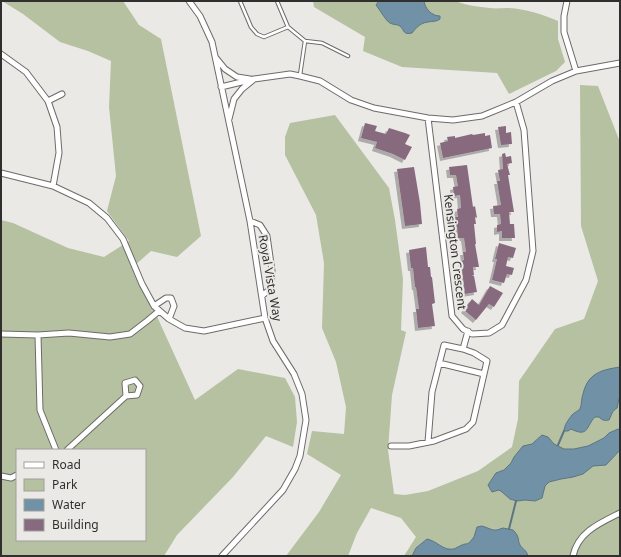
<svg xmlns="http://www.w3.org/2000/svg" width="621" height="557" font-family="'Noto Sans',sans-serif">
  <defs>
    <filter id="shadow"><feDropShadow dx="-3" dy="3" stdDeviation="0" flood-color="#0004"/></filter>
  </defs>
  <rect width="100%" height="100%" fill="#eae9e6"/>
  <path fill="#b5c1a0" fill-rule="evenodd" d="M2,1H123L139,25L161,39L201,236L177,257L151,251L134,266L195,400L238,369L285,378L295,397L297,422L293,447L266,436L233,477L177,535L164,556H1V220L13,223L68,248L104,257L129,241L107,211L116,176L109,107L111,61L88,51L60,42L23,14ZM17,450H145V540H17Z
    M313,1H455C466,5 478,7 490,8C496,9 502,8 509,8C525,9 542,14 558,21V39L565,62L556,71L509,94L497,73L402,67L363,51L365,37L314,7Z
    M580,85L598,86L620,142V556H404L416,537L401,518L371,508L357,533L348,556H286L319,512L341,475L307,454L312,431L344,434L346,407L336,362L322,328L324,263L316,215L285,155V137L290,123L335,115L389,188L395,220L403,279L401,330L406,332L392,395L388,450L394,494L405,495L428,491L478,471L512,447L518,419L519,381L555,329L584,319L598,281L581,226Z"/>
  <path fill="#7192a6" stroke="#5e7482" d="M379,1H424C425,9 432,16 440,16V19C436,22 433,21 428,22C420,23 416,28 412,33C403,35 405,31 400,26C397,24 393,25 390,23C386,21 380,10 376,5Z
    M620,367V396L619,399L617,408C612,411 612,414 609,420C604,421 602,420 599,417H595C586,426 589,438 571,429L568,431H564C564,425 569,419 572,415C575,412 578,411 580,409C582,404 581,399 583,394C588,373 601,370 620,367Z
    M618,429L620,430V450L606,465L593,466L583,474L573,477L561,479L549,482L545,486L542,498L535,501L525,500L517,501L510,499L502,492L499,490L492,492L488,485L496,473L504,470L511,463L514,457L523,446L532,444L542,435L548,437L554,444L564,449H574L588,446L604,438L609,433Z
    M482,526L493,530H497L503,528L513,530C514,531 516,533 517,535C519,538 518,542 520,545C523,550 526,549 528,556H412L416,548L427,539C437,541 443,551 454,549C457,548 459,546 462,545C463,544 468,544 469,543L474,537L477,527Z"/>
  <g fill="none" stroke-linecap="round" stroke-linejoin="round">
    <path stroke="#5e7482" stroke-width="2" d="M558,445L564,431
      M509,529L516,501"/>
  </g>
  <path fill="#886a7e" filter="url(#shadow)" d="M365,123L377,126L375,131L386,134L389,128L405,133L410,135L405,144L412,147L405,160L393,154L375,148L377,142L361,138Z
    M506,126V133L511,132L512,144L501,145L498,127Z
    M485,133V136L490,135L492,148L443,158L440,143L448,141L447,137L455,136V138L472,134L473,135Z
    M505,153L506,157L511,156L512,163L507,164L510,175H508L514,212H509L510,224H514L515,238H502V231L497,232V225L501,224L500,214H494L493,206L501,205L497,181H500L498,170L503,169L502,154Z
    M467,165L473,207L475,206L477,218L475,217L476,224H474L476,244H475L479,267H473L474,275H472L474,276L477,292L465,294L461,261L464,260L463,252H466L464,238H458L457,226L455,227L454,217H458L457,209L461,208L460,195L454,196L453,187L458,186L456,175H450L449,167Z
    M414,167L420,203L422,224L405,226L397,169Z
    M499,243L516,248L513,258L508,257L506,266L514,268L512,275L507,274L504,283L492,280L497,259H495Z
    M426,247L428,267H430L431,277H432L435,303L432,304L435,326L418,328L416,309H419L416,287H415L413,268H411L409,250Z
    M490,286L503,293L494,307L489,304L476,320L464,310L472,299L479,305Z"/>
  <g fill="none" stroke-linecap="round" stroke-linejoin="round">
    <g stroke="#6d6b69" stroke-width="4.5">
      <path id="service" d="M240,1L251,27L257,34L264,37L288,27
        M277,1L288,27L305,41L322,43L348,56
        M300,75L305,41"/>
    </g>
    <g stroke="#6d6b69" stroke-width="7">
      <path id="minor" d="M189,1L200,16L212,42L250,221L265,318L273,341L294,374L302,394L306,420L300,456L295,469L283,490L222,556
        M567,1L564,16V32L576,71
        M1,54L26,72L48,101L57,127L59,153L53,186
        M216,58L225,69L237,77L250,79
        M221,87L254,79L290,74L300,76L320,81L351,100L374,108L428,118L453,120L482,116L516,102L552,81L576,71L620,63
        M48,101L62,94
        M428,118L452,316L463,329L472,334L489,333L502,325L526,280L533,251L524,130L516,102
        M229,119L234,99L242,89L253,80
        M1,173L53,186L89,203L107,218L123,239L142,284L154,306L169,319L185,328L204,331L265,318
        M250,221L260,225L267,236L272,271L271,288L262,296
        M154,306L166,298H171L174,306L169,319
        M1,334L38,335L69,333L110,337L130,334L147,321L159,311
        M38,335L40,410L56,450
        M439,363L484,374
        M428,442L432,392L444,345L463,349L468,331
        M391,446H409L434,441L466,429L473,422L487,361L474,353L463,349
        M67,450L126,396L137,395L140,386L135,380L125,383L126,396
        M1,476L11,478L17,475
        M573,556C578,532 600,523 620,513"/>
    </g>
    <use href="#service" stroke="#fff" stroke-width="2.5"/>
    <use href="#minor" stroke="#fff" stroke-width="5"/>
  </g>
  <g text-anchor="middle" stroke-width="4" stroke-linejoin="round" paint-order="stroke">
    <g font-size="12" fill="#302f2e" stroke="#eae9e6">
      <text transform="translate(455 252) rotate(83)" y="4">Kensington Crescent</text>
      <text transform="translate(270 278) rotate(80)" y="4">Royal Vista Way</text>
    </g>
  </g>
  <rect width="621" height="557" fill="none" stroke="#302f2e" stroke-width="4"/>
  <rect x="16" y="449" width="130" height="92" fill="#eae9e6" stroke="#a09f9c"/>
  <rect x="24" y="462" width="20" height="6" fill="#ffffff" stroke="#a09f9c"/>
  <text x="52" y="469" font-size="12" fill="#302f2e">Road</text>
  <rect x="24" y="479" width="20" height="12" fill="#b5c1a0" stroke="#a09f9c"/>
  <text x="52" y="489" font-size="12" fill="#302f2e">Park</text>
  <rect x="24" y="499" width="20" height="12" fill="#7192a6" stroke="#a09f9c"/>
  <text x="52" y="509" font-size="12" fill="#302f2e">Water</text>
  <rect x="24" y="519" width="20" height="12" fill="#886a7e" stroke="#a09f9c"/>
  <text x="52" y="529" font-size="12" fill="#302f2e">Building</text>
</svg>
